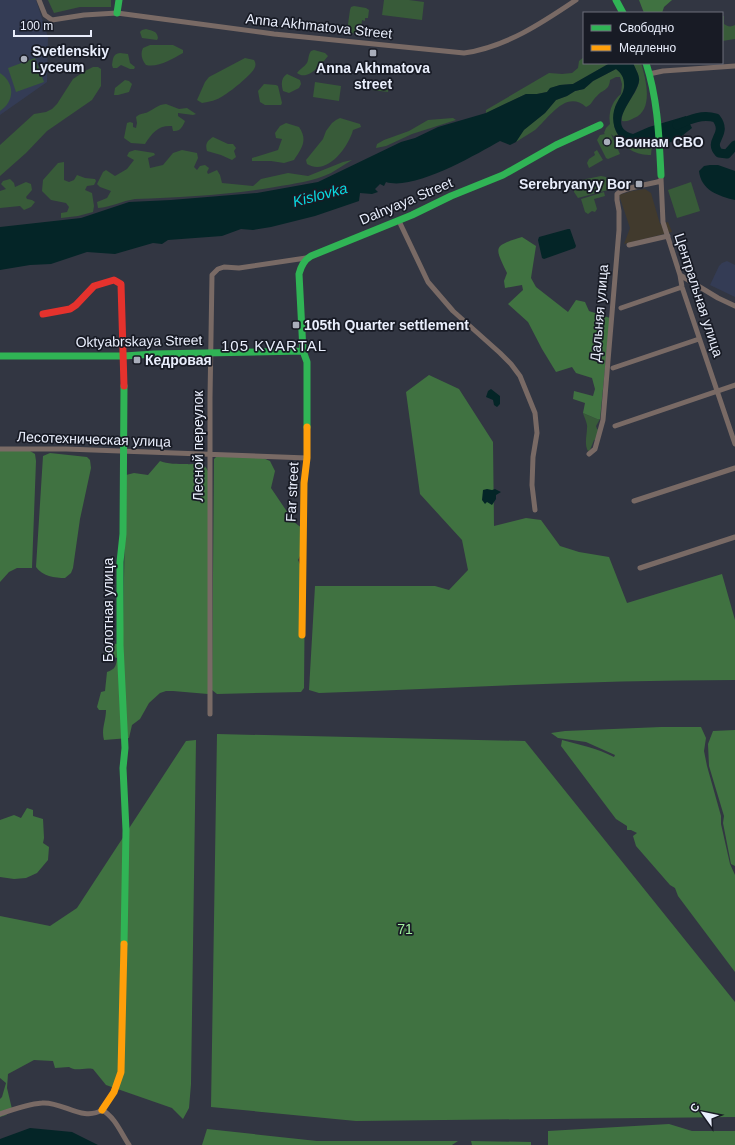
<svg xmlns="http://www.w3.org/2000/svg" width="735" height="1145" font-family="Arial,sans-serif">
  <rect width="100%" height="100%" fill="#323642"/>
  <path fill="#413a2d" d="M645,189L651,193L660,224L668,222L672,232L624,244L630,228L619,195L632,191Z"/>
  <path fill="#343c55" d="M0,0H36L48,37L47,82L0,115Z
    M727,261L735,265V297L710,285L719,266L722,263Z"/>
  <path fill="#385b39" d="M48,0H111V7H80L54,13Z
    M384,0H409L424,2L422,20L382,15Z
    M354,6L366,8L369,10L368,18H365V21L362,20L361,27L364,28V30L366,31V35L350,33L347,31L350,10L351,7Z
    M722,16H724V24C728,27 731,27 735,25V39L722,41Z
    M146,29C153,31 157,31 158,38L157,40L142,38L140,32L142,30Z
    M150,45H173L183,50V53C172,59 158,68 146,65C142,60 140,54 143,48Z
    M314,50L325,53L328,56C322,63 308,82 297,73C300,69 304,67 307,63C309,59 308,55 311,51Z
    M120,53L128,54L130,63L135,67L134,69H130L121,65L117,68H113L112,65C113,58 113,54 120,53Z
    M584,57V63H610L573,84L560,85L551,88L547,92L537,94H526L486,113V110L549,73L562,74L572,73L578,68L579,61Z
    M35,58L44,82L16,92L8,68Z
    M245,58L254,60C256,63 256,66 254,69C250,76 230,92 223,96C217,100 209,102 202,103L197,100L205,82L209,77Z
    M633,63H641C646,79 654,110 634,118C630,120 627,122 622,121C621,106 637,96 639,81C640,76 635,68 633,63Z
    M93,67H98L101,69V86L92,100L47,131L26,153L0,176V145L34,114L46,112L52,109L57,104L73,79L85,71Z
    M616,69L622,74L625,83L622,95L616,104L614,112V126L618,136L624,141L652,145L651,155C634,156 623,145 611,134L620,154L608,159L606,158L597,140L600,135L605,134L604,133L606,128L610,124C608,113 612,101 621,94L622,84L620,77H616L610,80C609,91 603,89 597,96C592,100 592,105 586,107C566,89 549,118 535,130C529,134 522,138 516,142L523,130L545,113L556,100L567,96L575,91L584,89L593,81Z
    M0,73C15,83 15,101 0,111Z
    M287,74L300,80L301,84L299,88L289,93L283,91C281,84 281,78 287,74Z
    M125,80L129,81L132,84L129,92L118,95H114L115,88Z
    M315,82L341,86L339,101L313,97Z
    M373,82L389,84L388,92L372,90Z
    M264,84L276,85L278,86L282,103L281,105H265L260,102L258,91Z
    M166,104L179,109L187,108L196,114L193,115L178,113V116L185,121C183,126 180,132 173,131L172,126C158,125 152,133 145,144L131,143L124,138L127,123L130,122L133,123V127L136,128L137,123L136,117C140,113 144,114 148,112C156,108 157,105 166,104Z
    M340,118L360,124L361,127L353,130C348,148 327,176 307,164L306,160L323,139L326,131L332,123L336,120Z
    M453,118L456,120L412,134L386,146L376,148L377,144L384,140L409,131L428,120Z
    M286,123L299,127C308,140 302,148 294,160L284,163L271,161H252V158L278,150L282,139L276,138L275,133L280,126Z
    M213,137L228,144H233L236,148L234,151L236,157L232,160L221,155L207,151C205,144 207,141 213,137Z
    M135,150L154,153L155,155L148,158L150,168L163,165L173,153L182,150L197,153L198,158L194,167L197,170L200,166L205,165L209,168L207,172L208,174L217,170L220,175L222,183L253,186L261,179L288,173L308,176L343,162L352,160C345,164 338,169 331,173C314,181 293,184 275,187C228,195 182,197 135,199C122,201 111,207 98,208L97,202L107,198L111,191L100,187L97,184L103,172L106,170L115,176L127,169L134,160L127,156L129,152Z
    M597,150L603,160L589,168L587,163L589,159L595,155L594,152Z
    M64,162V180L69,182L74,180L77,175L85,178L95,179L96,181L94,185L87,186L85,190L92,193L94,206L93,212L78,216L61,218V213L67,212L69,207L66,203L51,200L42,191L43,180L58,163Z
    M601,176L606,177C609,181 610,185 608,190L578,198L574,192V189L578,183L582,188L585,185L581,180Z
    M10,179L14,183L15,187L26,182L31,184L32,190L26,197L27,199L32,200L35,202L31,207L24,210L20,206L0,208V191L6,189L1,184L3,181Z
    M691,182L700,211L677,218L668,190Z
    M604,192L605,196L594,199L597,209L595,212L592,211L588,214L585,212L581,199Z
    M583,413L597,419H600L596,426L597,429L599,430L596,440H594L590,450L588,451C584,444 587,435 587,428C588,424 584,417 583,413Z"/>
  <path fill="#407241" d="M639,0H672L664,7L662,13H644Z
    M522,237L536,246L531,278L536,287L568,312L576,300L585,302L589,311L610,318L600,419H597L583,413L585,403L573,399L574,391L593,396L595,389L592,378L576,373L572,367L556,372L542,349L528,322L508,304L523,290L522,285L505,288L504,281L507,273C494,246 493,246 522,237Z
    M429,375L459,389L493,442L494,526L526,518L541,520L560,546L579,552L609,557L627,603L722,574L735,620V680C596,680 458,688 319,693L309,690L315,586H435L449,590L468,570L462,540L420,494L406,392Z
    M0,449L30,451L35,454L36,461L32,568H17L9,572L0,582Z
    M50,453L87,457L90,460L91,468L80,519L73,568L71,573L65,578C55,578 42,576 36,567L43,456Z
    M220,453L263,458L270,461L275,471L271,488L294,522L303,529L304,548L298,560L305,575L304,688L301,692L217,694L212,690L214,459Z
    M160,461C167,464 178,464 186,464C195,465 203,460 208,471V694L173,691H166L160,693L149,703L140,719L132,725L129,738L104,740C101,729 106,721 106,710H99L97,707L101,692L105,691L107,672C115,669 116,667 117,658L105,654L104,647L109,643L117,644L123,629L126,475L134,473L148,475Z
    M661,727H701L706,738L704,751L707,766L721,816V824L730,864L735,875V972L678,896L675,888L670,885L636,846L633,836L637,833L631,830H627V826L616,819L561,746L562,740C580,745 597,748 614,757L615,755L586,742L558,738L551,733L565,731Z
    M735,730V866L731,864L723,823L724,816L709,766L708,744L713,731Z
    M217,734L525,741L735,1002V1117L356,1121L211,1107Z
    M196,740L191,1084L189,1108L183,1119L172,1108L106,1085L93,1069C84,1067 76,1072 69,1067L55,1068L53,1061L34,1060L8,1074L7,1088L12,1109L6,1115L0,1117V1099L2,1097L6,1083L0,1078V916L50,926L77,908L186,741Z
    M27,808L33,810V816L43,819L44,838L43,843L49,847L48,860L37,873L26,878L14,879L0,877V820L14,815L21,818Z
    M669,1124L692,1131H735V1145H548V1131Z
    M207,1129L317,1141H458L452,1145H202Z
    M471,1141L531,1142V1145H472Z"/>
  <path fill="#042527" d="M610,63H633C635,68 640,76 639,81C637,97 604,126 633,134L649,127L686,116L692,128C678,139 674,144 654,145C651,145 649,144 646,144C642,144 637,146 633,145C615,141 608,119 617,103C620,96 625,92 624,84C624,77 621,73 616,69L593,81L584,89L575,91L567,96L556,100L545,113L524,130L516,142L510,145L500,141C475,155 414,191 386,182L384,186L380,184L375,189L378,192L372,194L360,193L359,201L315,216L271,227L253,230L241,229L222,236L168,240L162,244L153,243L115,254L87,252L51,264L30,265L0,270V227L81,218L129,202L171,200L257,193L318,182L401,142L415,138L438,127L486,113L526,94H537L547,92L550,88L560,85L573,84Z
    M710,165H718L735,171V200C718,196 701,190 699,171L704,166Z
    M568,229H570L576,246L575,248L544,259L542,258L538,240L539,237Z
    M491,389L500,396V404L497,407L494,405L493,400L486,397L488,391Z
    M487,489L492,490L495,489L501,492L496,495V499L492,505L487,502L485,504L482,500L483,490Z
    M30,1128L72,1132L98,1145H0V1139Z"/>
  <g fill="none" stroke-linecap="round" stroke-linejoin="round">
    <path stroke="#042527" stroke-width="9" d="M677,125C691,119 702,114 716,118C729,135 707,140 719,153L727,154L735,145"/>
    <path stroke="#796a65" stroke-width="5" d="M39,0L45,15L52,20L84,15L117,13L274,34L464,53C506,47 542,23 576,0
      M649,74L663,71L735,66
      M661,178L663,222L680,275L682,287L735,444
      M399,221L428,282L453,311L500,353L511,364L520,376L535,413L537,433L533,457L532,485L535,510
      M629,245L668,236
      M680,275L718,298L735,306
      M621,308L682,287
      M613,368L699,339
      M615,426L735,385
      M0,449H66L307,458
      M589,454L595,449L603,420L619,230V211L617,200V194C622,188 651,184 661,181
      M634,501L735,468
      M640,568L735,537
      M210,714V398L212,275L218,269L224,267L239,268L306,258
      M0,1114C14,1109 28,1104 42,1103C62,1101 83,1122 102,1110C115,1117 121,1133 129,1145"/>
    <path stroke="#30b455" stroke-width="7" d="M616,0L623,13
      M117,13L119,0
      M646,63C658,100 659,137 661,175
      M0,356H124L154,354L303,351
      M307,427V362L303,351L299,274C301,266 304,260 311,256L412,215L451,196L503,175L556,145L600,125
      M124,944L126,830L123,768L125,748L120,645V562L123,534L124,386"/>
    <path stroke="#ff9f0a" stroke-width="7" d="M302,635L304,483L307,458V427
      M102,1110L114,1092L121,1072L124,944"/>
    <path stroke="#e5322d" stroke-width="7" d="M43,314L70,309L76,305L94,286L114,280L121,284L124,386"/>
  </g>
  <g fill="#a9aebb" stroke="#181b25" stroke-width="1.5">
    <rect x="369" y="49" width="8" height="8" rx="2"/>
    <circle cx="24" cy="59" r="4"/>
    <circle cx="607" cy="142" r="4"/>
    <rect x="635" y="180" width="8" height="8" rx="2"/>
    <rect x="292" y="321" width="8" height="8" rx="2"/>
    <rect x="133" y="356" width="8" height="8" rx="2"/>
  </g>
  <g text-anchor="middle" stroke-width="3.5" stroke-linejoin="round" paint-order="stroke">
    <g font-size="14" fill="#e9eefc" stroke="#181b25">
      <text transform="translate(319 26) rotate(6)" y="5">Anna Akhmatova Street</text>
      <text transform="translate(406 201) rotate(-23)" y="5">Dalnyaya Street</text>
      <text transform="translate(699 295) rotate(72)" y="5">Центральная улица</text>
      <text transform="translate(599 313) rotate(-85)" y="5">Дальняя улица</text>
      <text transform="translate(139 341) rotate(-1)" y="5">Oktyabrskaya Street</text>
      <text transform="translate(94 439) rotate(2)" y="5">Лесотехническая улица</text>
      <text transform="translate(198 446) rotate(-90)" y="5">Лесной переулок</text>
      <text transform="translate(292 492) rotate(-87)" y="5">Far street</text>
      <text transform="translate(108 610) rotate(-90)" y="5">Болотная улица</text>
    </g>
    <g font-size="14" font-weight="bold" fill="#e9eefc" stroke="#181b25" text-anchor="start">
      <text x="32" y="56">Svetlenskiy<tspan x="32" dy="16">Lyceum</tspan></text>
      <text x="373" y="73" text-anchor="middle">Anna Akhmatova<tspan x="373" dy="16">street</tspan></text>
      <text x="615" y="147">Воинам СВО</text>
      <text x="631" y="189" text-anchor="end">Serebryanyy Bor</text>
      <text x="304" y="330">105th Quarter settlement</text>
      <text x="145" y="365">Кедровая</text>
    </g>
    <g font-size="14" fill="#a2f19f" stroke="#181b25">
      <text x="405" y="934">71</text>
    </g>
    <g font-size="15" font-style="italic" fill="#09d9e0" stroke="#181b25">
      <text transform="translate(320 195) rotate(-15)" y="5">Kislovka</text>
    </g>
    <g font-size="15" letter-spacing="1" fill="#e9eefc" stroke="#181b25">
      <text x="274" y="351">105 KVARTAL</text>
    </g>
  </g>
  <rect x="583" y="12" width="140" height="52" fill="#181b25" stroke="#6c6f7b"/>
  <rect x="591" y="25" width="20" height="6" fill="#30b455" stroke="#6c6f7b"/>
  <text x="619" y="32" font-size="12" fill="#e9eefc">Свободно</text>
  <rect x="591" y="45" width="20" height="6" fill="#ff9f0a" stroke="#6c6f7b"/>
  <text x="619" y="52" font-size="12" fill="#e9eefc">Медленно</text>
  <g transform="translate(703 1113) rotate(303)" stroke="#181b25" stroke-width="3" paint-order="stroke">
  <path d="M0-3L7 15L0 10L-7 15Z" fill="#e9eefc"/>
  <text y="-6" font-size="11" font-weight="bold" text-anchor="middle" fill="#e9eefc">С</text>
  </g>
  <path d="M14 30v6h77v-6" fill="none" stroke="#e9eefc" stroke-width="2"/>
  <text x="20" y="30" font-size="12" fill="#e9eefc" stroke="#181b25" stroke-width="3" paint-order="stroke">100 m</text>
</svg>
